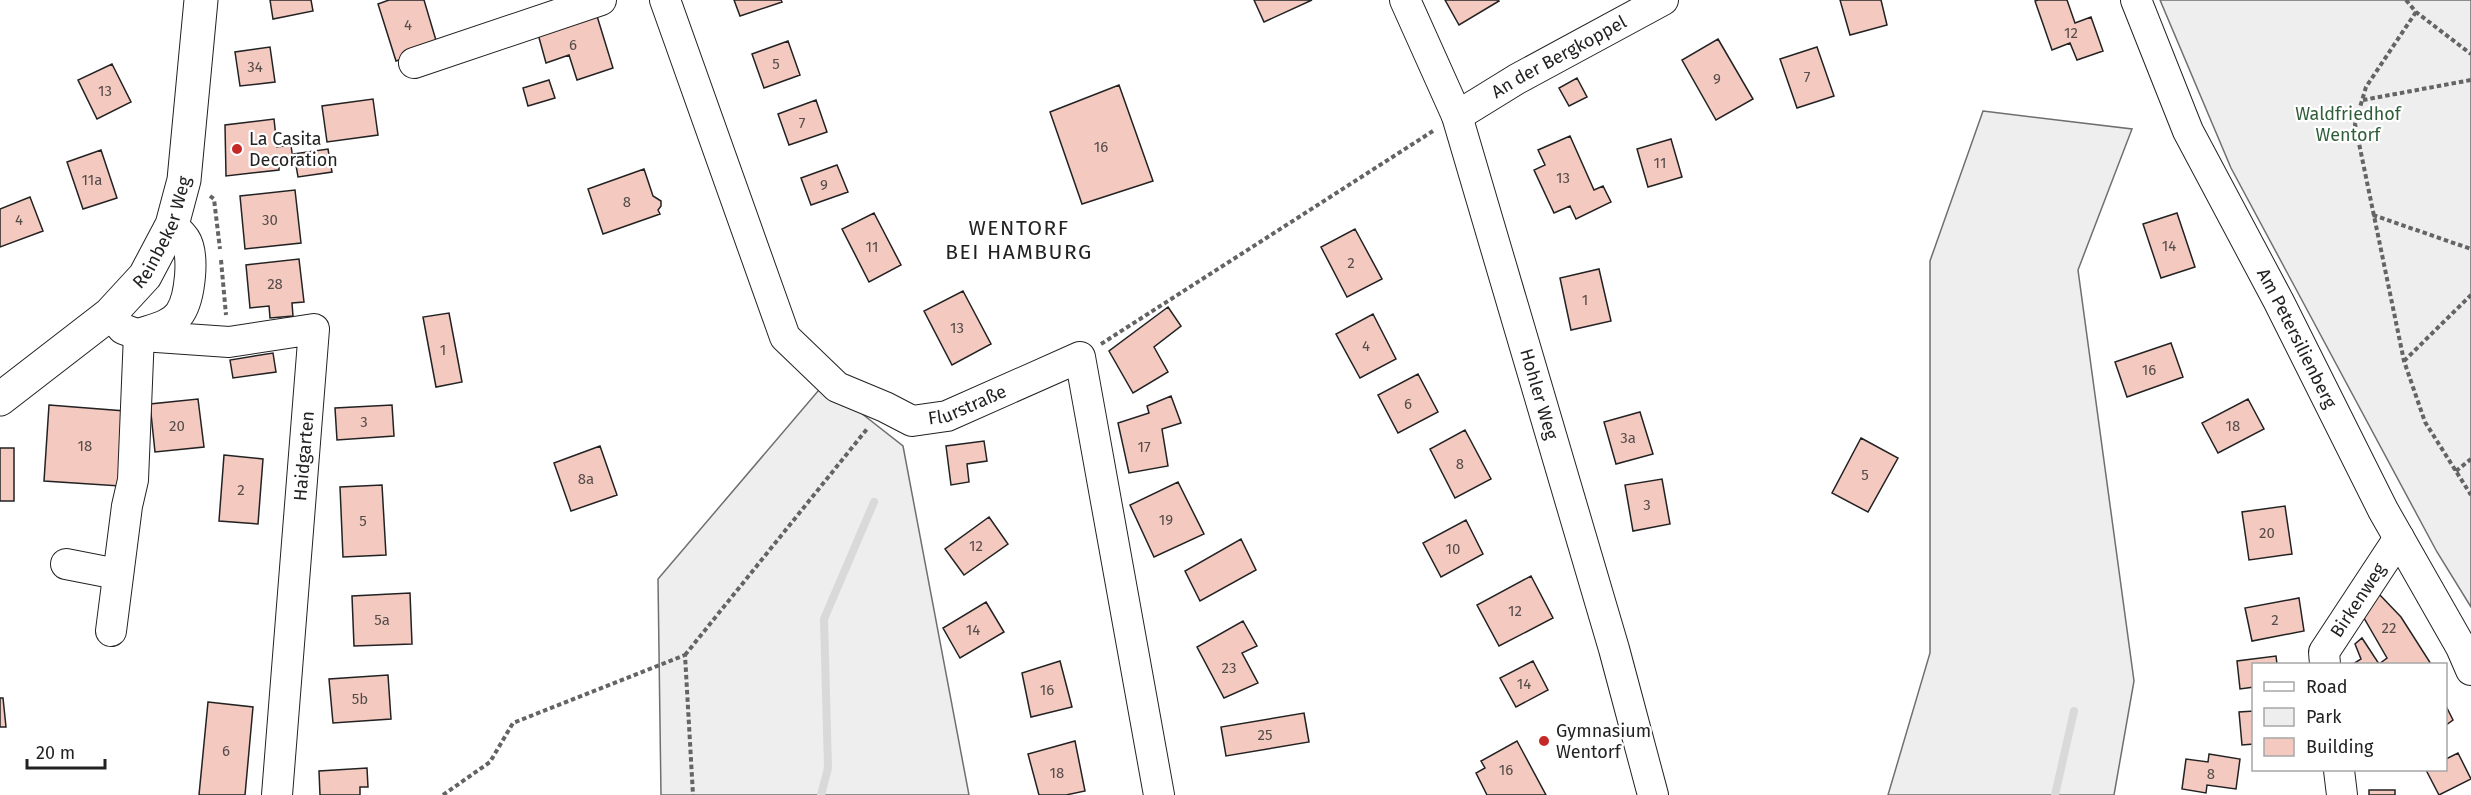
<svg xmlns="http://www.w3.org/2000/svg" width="2471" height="795" font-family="'Fira Sans',sans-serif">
  <rect width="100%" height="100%" fill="#fff"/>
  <path fill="#eee" stroke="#6f6f6f" stroke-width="1.5" d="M2160,0H2471V607L2437,552L2231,168Z
    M1983,111L2132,129L2078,270L2134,681L2114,795H1888L1930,653V261Z
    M824,384L903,446L969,795H661L658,579Z"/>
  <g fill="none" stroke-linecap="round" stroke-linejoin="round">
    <path stroke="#d9d9d9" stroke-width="8" d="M821,795L828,768L824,619L874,502
      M2055,795L2074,711"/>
  </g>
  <path fill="#f3c9c0" stroke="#222" stroke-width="1.5" d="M270,0H311L313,11L273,19Z
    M389,0H424L438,47L396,61L378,4Z
    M734,0H781L782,2L740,16Z
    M1254,0H1312L1264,22Z
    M1445,0H1498L1499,1L1459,25Z
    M1840,0H1881L1887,25L1850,35Z
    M2038,0H2067L2075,23L2091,17L2103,51L2077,60L2070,43L2052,50L2035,1Z
    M597,16L613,68L577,80L569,55L546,63L538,34Z
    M1718,39L1753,99L1716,120L1682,60Z
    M788,41L800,75L764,88L752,54Z
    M270,47L275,82L240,86L235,52Z
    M1817,47L1834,96L1797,108L1780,59Z
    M112,64L131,102L97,119L78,80Z
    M1577,78L1587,97L1569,106L1559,88Z
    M549,80L555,98L528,106L523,88Z
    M1119,85L1153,181L1082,204L1050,112Z
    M373,99L378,135L327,142L322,106Z
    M816,100L827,132L789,145L778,114Z
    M274,119L277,147L291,145L293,161L279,163V170L226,176L225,125Z
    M1570,136L1594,190L1603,186L1611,202L1576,219L1570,206L1554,213L1534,170L1545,165L1538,150Z
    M1671,139L1682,177L1648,187L1637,149Z
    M328,149L332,172L298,177L294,154Z
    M101,150L117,198L83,209L67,162Z
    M837,165L848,192L811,205L801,178Z
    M644,169L653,196L661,201V206L658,210L660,214L603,234L588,189Z
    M295,190L301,243L245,249L240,196Z
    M30,197L43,231L0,247V209Z
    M874,213L901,265L869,282L842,229Z
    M2177,213L2195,267L2161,278L2143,224Z
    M1355,229L1382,279L1347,297L1321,247Z
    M299,259L304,302L292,303L293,316L270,318L269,306L250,308L246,265Z
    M1599,269L1611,321L1571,330L1560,278Z
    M963,291L991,344L952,365L924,311Z
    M1168,307L1181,326L1154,347L1168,372L1133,393L1109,351Z
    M449,313L462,382L436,387L423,317Z
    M1373,314L1396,359L1360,378L1336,334Z
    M2171,343L2183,377L2127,397L2115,362Z
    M273,353L276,372L233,378L230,360Z
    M1418,374L1438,412L1398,433L1378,395Z
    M1171,396L1181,423L1162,429L1168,466L1129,473L1118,423L1149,413L1147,406Z
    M198,399L204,447L155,452L150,404Z
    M2248,399L2264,429L2218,453L2202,423Z
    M49,405L125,411L120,486L44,481Z
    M392,405L394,436L337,440L335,408Z
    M1640,412L1653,454L1616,464L1604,422Z
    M1465,430L1491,479L1455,498L1430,449Z
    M1861,438L1898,458L1868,512L1832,493Z
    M984,441L987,461L967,464L969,482L951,485L946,446Z
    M600,446L617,495L571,511L554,463Z
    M0,448H14V501H0Z
    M224,455L263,459L258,524L219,521Z
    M1662,479L1670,524L1633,531L1625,485Z
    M1178,482L1204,534L1154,557L1130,505Z
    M382,485L386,555L343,557L340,487Z
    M2285,506L2292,554L2249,560L2242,512Z
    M989,517L1008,544L964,575L945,549Z
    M1466,520L1483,554L1441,577L1423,543Z
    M1241,539L1256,570L1200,601L1185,571Z
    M1531,576L1553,618L1499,646L1477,605Z
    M410,593L412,644L354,646L352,596Z
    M2379,594L2401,617L2431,664H2353L2361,659L2355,644L2362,638L2379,664L2387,658L2364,618Z
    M2299,598L2304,631L2252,641L2245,608Z
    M986,602L1004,632L960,658L943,628Z
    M1243,621L1257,646L1242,653L1258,683L1224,698L1197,647Z
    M2276,656L2277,664H2254V687L2240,689L2237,661Z
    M1060,661L1072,707L1031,717L1022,673Z
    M1533,661L1548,690L1516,707L1500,678Z
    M388,675L391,719L333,723L329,679Z
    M0,698H3L6,727H0Z
    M208,702L253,707L245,795H199Z
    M2446,706L2453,720L2446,725Z
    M2254,711V744L2242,745L2239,712Z
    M1304,713L1309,742L1226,756L1221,727Z
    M1075,741L1085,791L1066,795H1039L1028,754Z
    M1517,741L1546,795H1487L1476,773L1485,768L1481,761Z
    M2458,753L2471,779L2439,795L2426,770H2446V759Z
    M2209,754L2240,759L2236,789L2207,785L2206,793L2182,789L2186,759L2208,762Z
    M367,768L368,787H360V795H320L319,771Z
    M2369,790H2395V795H2369Z"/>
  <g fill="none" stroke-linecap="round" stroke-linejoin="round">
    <g stroke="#222" stroke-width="32">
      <g id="minor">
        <path id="s1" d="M665,0L785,337L837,387L885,407L912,421L947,416L1080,357L1159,795"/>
        <path id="s2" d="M1405,0L1457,116L1614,649L1653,795"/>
        <path id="s3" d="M2136,0L2188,131L2279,302L2383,510L2461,647L2471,670"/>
        <path d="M414,63L601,0"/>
        <path id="s4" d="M1457,116L1517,79L1663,0"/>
        <path d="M110,314L123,329L142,336L229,342L314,329L277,795"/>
        <path d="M66,564L117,574"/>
        <path d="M111,631L127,506L133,480L139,334C153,329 171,326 180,313C190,298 195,254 185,239C182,234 176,229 172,225"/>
        <path id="s5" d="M2325,664L2324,652L2399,538"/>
        <path d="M2339,770L2342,795"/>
      </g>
    </g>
    <g stroke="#222" stroke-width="35">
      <g id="major">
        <path id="s6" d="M0,399L110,314L145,276L172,225L184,180L201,0"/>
      </g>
    </g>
    <path stroke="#646464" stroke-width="4" stroke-dasharray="4.5 3" stroke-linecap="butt" d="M2406,0L2416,12L2471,54
      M2416,12L2366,87L2355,124L2404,361L2425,422L2471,495
      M2363,100L2471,80
      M210,196L214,199L220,249
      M2373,215L2471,249
      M221,260L226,315
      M1101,344L1433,131
      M2404,361L2471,295
      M2456,471L2471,459
      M685,655L867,429
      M443,795L490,762L513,723L685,655L693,795"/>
    <use href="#minor" stroke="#fff" stroke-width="30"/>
    <use href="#major" stroke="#fff" stroke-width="33"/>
  </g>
  <g fill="#c62828" stroke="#fff" stroke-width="2">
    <circle cx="237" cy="149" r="6"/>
    <circle cx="1544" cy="741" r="6"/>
  </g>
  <g text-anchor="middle" stroke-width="4.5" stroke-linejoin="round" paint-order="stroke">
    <g font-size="15" fill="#564c4a">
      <text x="408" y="30">4</text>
      <text x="2071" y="38">12</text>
      <text x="573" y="50">6</text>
      <text x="776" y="69">5</text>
      <text x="255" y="72">34</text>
      <text x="1807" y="82">7</text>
      <text x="1717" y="84">9</text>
      <text x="105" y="96">13</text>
      <text x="802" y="128">7</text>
      <text x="1101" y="152">16</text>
      <text x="1660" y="168">11</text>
      <text x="1563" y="183">13</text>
      <text x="92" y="185">11a</text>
      <text x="824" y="190">9</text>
      <text x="627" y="207">8</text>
      <text x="19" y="225">4</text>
      <text x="270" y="225">30</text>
      <text x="2169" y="251">14</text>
      <text x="872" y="252">11</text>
      <text x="1351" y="268">2</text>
      <text x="275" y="289">28</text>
      <text x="1585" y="305">1</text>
      <text x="957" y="333">13</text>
      <text x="1366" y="351">4</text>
      <text x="443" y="355">1</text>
      <text x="2149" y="375">16</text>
      <text x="1408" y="409">6</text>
      <text x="364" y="427">3</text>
      <text x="177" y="431">20</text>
      <text x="2233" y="431">18</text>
      <text x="1628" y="443">3a</text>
      <text x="85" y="451">18</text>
      <text x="1144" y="452">17</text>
      <text x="1460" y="469">8</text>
      <text x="1865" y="480">5</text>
      <text x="586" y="484">8a</text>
      <text x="241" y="495">2</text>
      <text x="1647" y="510">3</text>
      <text x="1166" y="525">19</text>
      <text x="363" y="526">5</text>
      <text x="2267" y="538">20</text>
      <text x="976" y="551">12</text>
      <text x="1453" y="554">10</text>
      <text x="1515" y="616">12</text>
      <text x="382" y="625">5a</text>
      <text x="2275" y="625">2</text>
      <text x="2389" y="633">22</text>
      <text x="973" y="635">14</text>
      <text x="1229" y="673">23</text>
      <text x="1524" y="689">14</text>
      <text x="1047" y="695">16</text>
      <text x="360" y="704">5b</text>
      <text x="1265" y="740">25</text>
      <text x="226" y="756">6</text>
      <text x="1506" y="775">16</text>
      <text x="1057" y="778">18</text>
      <text x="2211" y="779">8</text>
    </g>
    <g font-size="18" fill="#222" stroke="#fff">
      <text dy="6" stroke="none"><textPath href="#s4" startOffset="118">An der Bergkoppel</textPath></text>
      <text dy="6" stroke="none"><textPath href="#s6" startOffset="238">Reinbeker Weg</textPath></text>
      <text dy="6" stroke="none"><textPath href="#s3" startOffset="375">Am Petersilienberg</textPath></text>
      <text dy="6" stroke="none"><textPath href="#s2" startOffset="417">Hohler Weg</textPath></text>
      <text dy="6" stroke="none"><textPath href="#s1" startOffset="570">Flurstraße</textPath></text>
      <text transform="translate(304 456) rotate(-85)" y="6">Haidgarten</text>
      <text dy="6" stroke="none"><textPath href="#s5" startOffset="74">Birkenweg</textPath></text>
    </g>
    <g font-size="18" fill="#2f5e38" stroke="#fff">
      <text x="2348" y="120">Waldfriedhof<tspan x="2348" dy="21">Wentorf</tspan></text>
    </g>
    <g font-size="18" fill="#222" stroke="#fff" text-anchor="start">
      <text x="249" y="145">La Casita<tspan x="249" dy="21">Decoration</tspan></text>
      <text x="1556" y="737">Gymnasium<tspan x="1556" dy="21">Wentorf</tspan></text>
    </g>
    <g font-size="21" letter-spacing="1.5" fill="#222" stroke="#fff">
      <text x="1019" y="235">WENTORF<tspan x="1019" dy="24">BEI HAMBURG</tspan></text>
    </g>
  </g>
  <rect x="2252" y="663" width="195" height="108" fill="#ffffff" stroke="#a7a7a7" stroke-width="1.5"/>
  <rect x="2264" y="682" width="30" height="9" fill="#ffffff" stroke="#a7a7a7" stroke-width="1.5"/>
  <text x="2306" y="693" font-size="18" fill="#222222">Road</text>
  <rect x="2264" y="708" width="30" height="18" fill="#eeeeee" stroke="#a7a7a7" stroke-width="1.5"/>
  <text x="2306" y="723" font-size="18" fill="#222222">Park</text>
  <rect x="2264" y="738" width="30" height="18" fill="#f3c9c0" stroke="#a7a7a7" stroke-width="1.5"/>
  <text x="2306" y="753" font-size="18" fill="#222222">Building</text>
  <path d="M27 759v9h78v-9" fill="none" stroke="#222222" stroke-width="3"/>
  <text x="36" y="759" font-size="18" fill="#222222" stroke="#ffffff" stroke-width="4.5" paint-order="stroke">20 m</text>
</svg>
